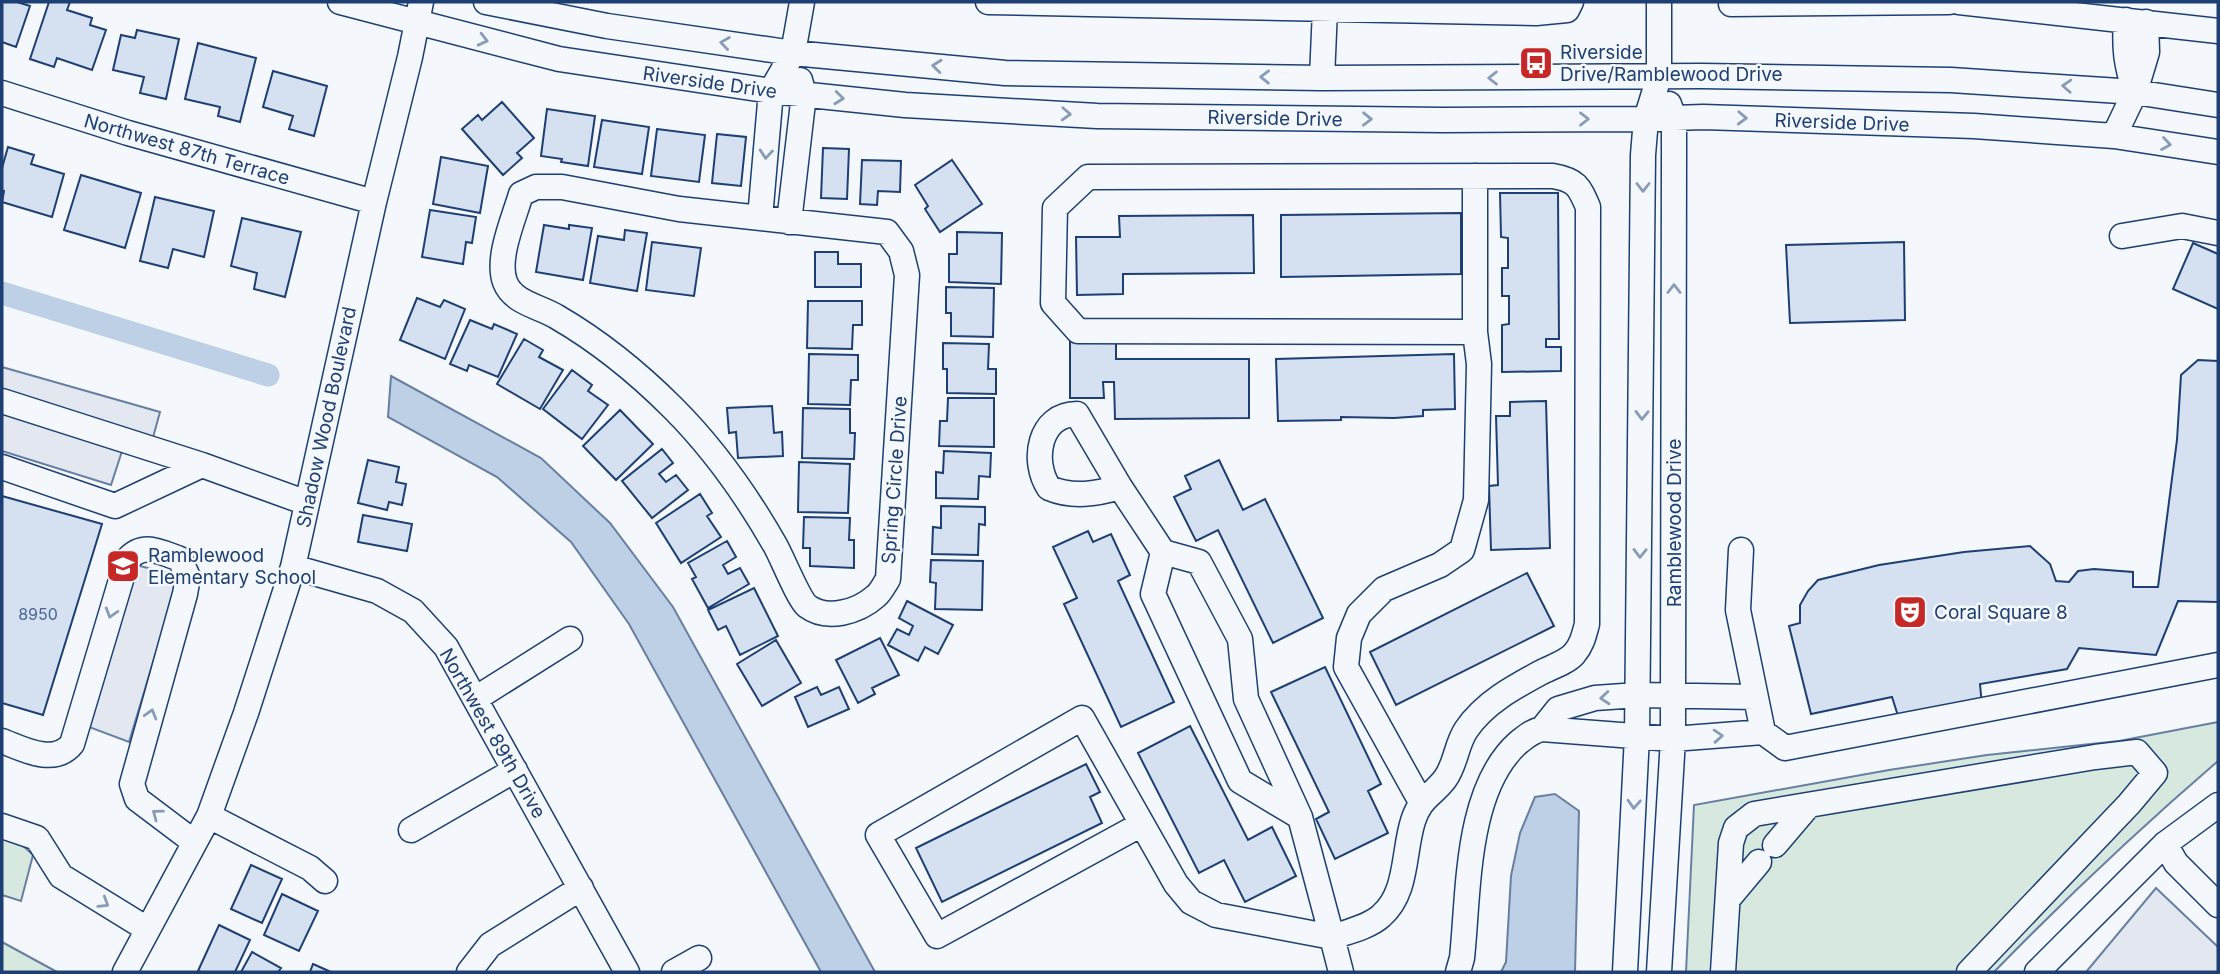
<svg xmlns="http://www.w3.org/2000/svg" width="2220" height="974" font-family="Inter,sans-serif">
  <rect width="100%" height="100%" fill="#f4f7fb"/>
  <path fill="#d7e8df" stroke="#687fa3" stroke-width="2" d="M2218,722V761C2140,828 2066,898 1994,972H1686L1694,805L1889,770L1987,755L2119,741Z
    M2,836L19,842L33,855L21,901L2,895Z
    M2,942L57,972H2Z"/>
  <path fill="#e3e8f0" stroke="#687fa3" stroke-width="2" d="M2,367L160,412L149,452L124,445L111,485L2,451Z
    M136,565L179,576L129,742L89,727Z
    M2156,888L2218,947V972H2086Z"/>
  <path fill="#bed0e5" stroke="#687fa3" stroke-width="2" d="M391,376L541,458L610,523L673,607L875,972H821L629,624L571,542L497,477L388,417Z
    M1555,794L1579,811L1575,972H1501L1506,962L1511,876L1520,833L1535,797Z"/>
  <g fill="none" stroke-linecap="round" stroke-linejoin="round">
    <path stroke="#bed0e5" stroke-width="23" d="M2,293L268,375"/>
  </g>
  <path fill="#d5e0f0" stroke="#1d3f73" stroke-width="2" d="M2,2H17L30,6L16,47L2,42Z
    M49,2H70L67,10L92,18L90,25L106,30L92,70L57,58L54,67L30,59Z
    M137,30L179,39L166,99L140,93L144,77L113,70L121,35L135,38Z
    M198,43L256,58L240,122L218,116L220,107L185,99Z
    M273,71L327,86L314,136L289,129L293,116L263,107Z
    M502,102L534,138L517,153L522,158L503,175L462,129L478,115L482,120Z
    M547,109L595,116L588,166L561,162L562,159L541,156Z
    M602,120L649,127L642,174L594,167Z
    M657,129L705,135L699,182L651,176Z
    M717,134L746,137L741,186L712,183Z
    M8,147L34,155L31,164L64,174L52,217L2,202L4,191L2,190V168Z
    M823,148L849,149L847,199L821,198Z
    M441,157L488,166L480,213L433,204Z
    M862,160L901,161L900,192L878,191L877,205L860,204Z
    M952,160L982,204L940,232L925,209L928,206L915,185Z
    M81,175L141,193L125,248L64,230Z
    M1500,193H1558L1559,339H1546V347H1561V371L1502,372V325L1509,324V296H1502V268H1508V238L1501,237Z
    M155,197L214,211L204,257L173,249L168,268L140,261Z
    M430,210L476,217L472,243L466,242L463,264L422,257Z
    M1461,213V274L1281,277V215Z
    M1253,215L1254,273L1123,274V294L1077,295L1076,237H1120L1119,216Z
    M242,218L301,232L285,297L254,289L257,273L231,266Z
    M544,225L569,229V225L592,228L583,280L536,272Z
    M625,230L647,233L637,291L590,283L598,236L624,240Z
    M957,232L1002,233L1001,284L949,282V254H957Z
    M652,242L701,248L694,296L646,290Z
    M1904,242L1905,320L1790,323L1786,245Z
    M2193,243L2218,254V309L2173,289Z
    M815,252H838V264H861V287H815Z
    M946,287L994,288L993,337L951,336V313H946Z
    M417,298L440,307L444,300L465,309L445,359L400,340Z
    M808,301H862V325H853L852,349L807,348Z
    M470,320L492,329L494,324L517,334L498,377L469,365L467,371L450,364Z
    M524,339L543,350L539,357L563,370L540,409L497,384Z
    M1070,341H1116V359H1249V418L1115,419L1114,382H1103L1104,398H1070Z
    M943,343L989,344L988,369H996V394L947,393V369H943Z
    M809,354L858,355V380H851L850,405L808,404Z
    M1454,354L1455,409L1423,410V416L1394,418L1341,417V420L1278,421L1276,359Z
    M2198,360L2218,361V602L2178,601L2156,655L2079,648L2067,669L1980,684L1982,706L1899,719L1892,697L1811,714L1789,626L1800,623V605L1808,591L1818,580L1879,565L1964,552L2030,546L2050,564L2056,581L2069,582L2078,571L2094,569L2133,572V587H2158L2177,440L2181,375Z
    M572,370L592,385L588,391L608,405L582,439L543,409Z
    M948,398H994V447L939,446L940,421H947Z
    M1546,401L1550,548L1491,550L1489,486L1498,485L1496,416H1510V402Z
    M772,406L774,433L782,432L783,456L738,458L736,432L729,433L727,408Z
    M803,408L850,409V433H855L854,459L802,458Z
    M620,410L653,444L616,480L583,446Z
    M662,449L673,463L659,474L666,482L676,475L688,490L652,518L622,481Z
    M944,451L991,453L990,477L979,476L978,499L936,498V472L943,473Z
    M368,460L399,467L396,482L406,484L402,505L389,502L387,510L358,503Z
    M1219,460L1243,510L1265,499L1323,618L1273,643L1218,530L1196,541L1174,497L1191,489L1185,476Z
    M799,462L850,464L848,513L798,512Z
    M700,494L712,513L707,516L721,537L681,563L656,523Z
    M2,496L102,524L43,715L2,703Z
    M941,506L985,507V525L979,524L978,555L932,554L933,527L941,528Z
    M363,515L412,524L407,551L358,542Z
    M804,517L850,518L849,540H854V568L810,566V548H803Z
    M1088,531L1093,542L1111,534L1130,575L1118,581L1174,702L1121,727L1064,604L1077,598L1053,547Z
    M727,541L736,557L723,565L728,574L740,568L749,584L708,608L692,579L696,577L688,563Z
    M931,560L983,561L982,610L935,609L936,583L930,582Z
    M1527,573L1554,626L1396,705L1370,652Z
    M754,588L778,636L740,655L726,626L718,630L708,610Z
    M907,601L953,625L938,654L925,647L918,661L888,645L897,629L909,635L913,626L899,618Z
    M880,638L899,675L872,688L875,694L858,703L836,660Z
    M776,640L801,683L762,706L737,664Z
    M1325,667L1381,784L1368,791L1388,833L1335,859L1316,819L1329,812L1271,692Z
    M817,687L821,695L839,687L849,709L808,727L795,697Z
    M1190,726L1248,840L1272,827L1296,876L1245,902L1224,860L1199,873L1138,753Z
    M1086,764L1100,792L1090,797L1102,823L942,902L916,848Z
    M251,865L282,879L262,923L231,909Z
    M282,894L318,911L299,951L264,935Z
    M219,925L250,940L235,972H201L198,971Z
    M252,952L281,968L278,972H241Z
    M313,964L331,972H310Z"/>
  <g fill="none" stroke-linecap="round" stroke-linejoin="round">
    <g stroke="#1d3f73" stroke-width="27">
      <path id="minor" d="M340,2L559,59L771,91L905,105L1097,116L1443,120L1646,119L1703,117L1974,126L2114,136L2218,152
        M486,2L607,26L793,53L1005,73L1322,78L1702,76L1951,80L2135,92L2218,105
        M988,2L1536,13L1567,10L1571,2
        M1731,2V4L1949,2
        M1959,2L2218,31
        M2126,20C2124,49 2126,64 2135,92
        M1322,78L1325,9
        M2,93L128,133L374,202
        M2114,136L2135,92L2147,52L2146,22
        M536,187H562L679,209L887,232L901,251L907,275L888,579C884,585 881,592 876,596C858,612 827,621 807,606C798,598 782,557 775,545C747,496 713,448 673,408C638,373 600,342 557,317C539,306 513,303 505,282C496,258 514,218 521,194Z
        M760,218L771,91L793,53L802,2
        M789,222L804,94L800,80
        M2122,236L2182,226L2218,233
        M1475,332V176
        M2,401L202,465L307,503
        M2,467L115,506L202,465
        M1120,487C1096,494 1073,498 1049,488C1031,461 1039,414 1077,414L1120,487L1163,552L1199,562L1240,639L1246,699L1300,817L1332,937C1347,932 1369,927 1381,916C1408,893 1403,852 1413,821C1420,798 1432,796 1445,779C1456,764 1456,745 1466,730C1484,703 1514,687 1542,672C1552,667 1567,662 1574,654C1582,645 1584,635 1587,624L1588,207C1579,186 1576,180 1553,176L1088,177L1055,208L1053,303L1078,331L1475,332L1479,364L1476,500L1462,550L1440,565L1384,589L1359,614L1349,638L1346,667L1421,802
        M1741,550L1738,610L1763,732
        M1163,552L1153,594L1240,781L1300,817
        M293,567L377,591L413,611L446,647L627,972
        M475,699L570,639
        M1542,729L1558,709L1595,698L1638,695L1755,697
        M2,741C23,749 54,766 72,744L127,560C143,541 160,552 180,559L188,577L185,594L132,784L137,799L194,842
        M209,816L310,868L325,881
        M1142,824L937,936L878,835L1082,718L1176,884L1191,902L1216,915L1332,937L1341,972
        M2,826L37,838L61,876L147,929
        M411,830L515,770
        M2165,844L2176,863L2218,905
        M1775,845L1809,805
        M1728,899L1759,862
        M125,972L209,816L246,713L293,567L374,202L410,57L421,2
        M469,972L490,945L581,888
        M674,972L699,958
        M1458,972L1462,958C1469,893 1465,789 1519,742C1527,736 1532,731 1542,729L1673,739L1763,732L1785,748L2218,665
        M1625,972L1637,736L1643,155L1646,119L1659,77V2
        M1659,972L1673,739V695L1674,155V118L1669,104
        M1723,972L1731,843L1736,828L1754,814L2095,757L2137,752L2155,773L2129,804L1969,972
        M2037,972L2165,844L2218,805"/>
    </g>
    <use href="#minor" stroke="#f4f7fb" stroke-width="24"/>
  </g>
  <defs><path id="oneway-chevron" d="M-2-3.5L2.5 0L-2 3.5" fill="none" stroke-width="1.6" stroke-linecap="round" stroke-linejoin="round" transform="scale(1.75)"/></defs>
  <g stroke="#889bb7">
    <use href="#oneway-chevron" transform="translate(483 40) rotate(14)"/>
    <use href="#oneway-chevron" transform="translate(725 43) rotate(-172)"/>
    <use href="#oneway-chevron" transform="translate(937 66) rotate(-174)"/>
    <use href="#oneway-chevron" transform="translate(1265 77) rotate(-179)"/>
    <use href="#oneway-chevron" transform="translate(1493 78) rotate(180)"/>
    <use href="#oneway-chevron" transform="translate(2067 86) rotate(-177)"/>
    <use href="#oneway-chevron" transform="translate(839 98) rotate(6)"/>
    <use href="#oneway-chevron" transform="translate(1066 114) rotate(3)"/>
    <use href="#oneway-chevron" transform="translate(1742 118) rotate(2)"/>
    <use href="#oneway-chevron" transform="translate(1367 119) rotate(1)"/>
    <use href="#oneway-chevron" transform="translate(1584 119)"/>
    <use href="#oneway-chevron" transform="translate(2166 144) rotate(9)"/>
    <use href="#oneway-chevron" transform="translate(766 154) rotate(95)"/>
    <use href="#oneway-chevron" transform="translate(1643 187) rotate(90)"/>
    <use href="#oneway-chevron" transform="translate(1674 289) rotate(-90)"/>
    <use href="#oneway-chevron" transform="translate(1642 415) rotate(91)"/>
    <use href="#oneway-chevron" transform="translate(1640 553) rotate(91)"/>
    <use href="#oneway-chevron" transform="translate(111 613) rotate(107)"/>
    <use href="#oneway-chevron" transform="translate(1605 698) rotate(175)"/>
    <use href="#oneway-chevron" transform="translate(151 714) rotate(-74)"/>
    <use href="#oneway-chevron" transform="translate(1718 736) rotate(-4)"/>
    <use href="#oneway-chevron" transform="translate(1634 804) rotate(93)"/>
    <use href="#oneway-chevron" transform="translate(157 814) rotate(-143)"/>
    <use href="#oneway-chevron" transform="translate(104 903) rotate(32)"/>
  </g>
  <defs>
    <g id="bus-square" transform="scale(1.75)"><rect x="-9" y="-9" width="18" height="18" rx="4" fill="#c62828" stroke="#f4f7fb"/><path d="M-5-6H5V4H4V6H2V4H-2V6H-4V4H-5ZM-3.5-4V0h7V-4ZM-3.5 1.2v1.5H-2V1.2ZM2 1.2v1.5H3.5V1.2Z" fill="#fff"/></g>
    <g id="school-square" transform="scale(1.75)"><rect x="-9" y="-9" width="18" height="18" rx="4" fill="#c62828" stroke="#f4f7fb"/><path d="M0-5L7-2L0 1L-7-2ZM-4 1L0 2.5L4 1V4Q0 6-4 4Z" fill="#fff"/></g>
    <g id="theatre-square" transform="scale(1.75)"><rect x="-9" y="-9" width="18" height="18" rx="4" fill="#c62828" stroke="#f4f7fb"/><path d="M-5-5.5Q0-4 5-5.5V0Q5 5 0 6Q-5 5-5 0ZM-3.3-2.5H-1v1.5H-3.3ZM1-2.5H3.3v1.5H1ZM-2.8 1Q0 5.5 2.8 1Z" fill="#fff"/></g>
  </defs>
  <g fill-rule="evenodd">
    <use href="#bus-square" x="1536" y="63"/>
    <use href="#school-square" x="123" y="566"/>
    <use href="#theatre-square" x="1910" y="612"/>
  </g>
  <g text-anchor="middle" stroke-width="5" stroke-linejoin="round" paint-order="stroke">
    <g font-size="16" fill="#4b6792">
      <text x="38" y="620">8950</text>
    </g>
    <g font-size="19" fill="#1d3f73" stroke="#f4f7fb" text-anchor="start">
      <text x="1560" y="59">Riverside<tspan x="1560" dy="22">Drive/Ramblewood Drive</tspan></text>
      <text x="148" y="562">Ramblewood<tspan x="148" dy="22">Elementary School</tspan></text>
      <text x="1934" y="619">Coral Square 8</text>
    </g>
    <g font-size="19" fill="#1d3f73" stroke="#f4f7fb">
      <text transform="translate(710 82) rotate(8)" y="7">Riverside Drive</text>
      <text transform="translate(1275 118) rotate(1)" y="7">Riverside Drive</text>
      <text transform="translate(1842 122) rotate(2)" y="7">Riverside Drive</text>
      <text transform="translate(187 149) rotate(16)" y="7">Northwest 87th Terrace</text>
      <text transform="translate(326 417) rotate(-78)" y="7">Shadow Wood Boulevard</text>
      <text transform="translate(894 480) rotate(-86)" y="7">Spring Circle Drive</text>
      <text transform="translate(1674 523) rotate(-90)" y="7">Ramblewood Drive</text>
      <text transform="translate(493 733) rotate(60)" y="7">Northwest 89th Drive</text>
    </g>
  </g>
  <rect width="2220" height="974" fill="none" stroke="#1d3f73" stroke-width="7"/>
</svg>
